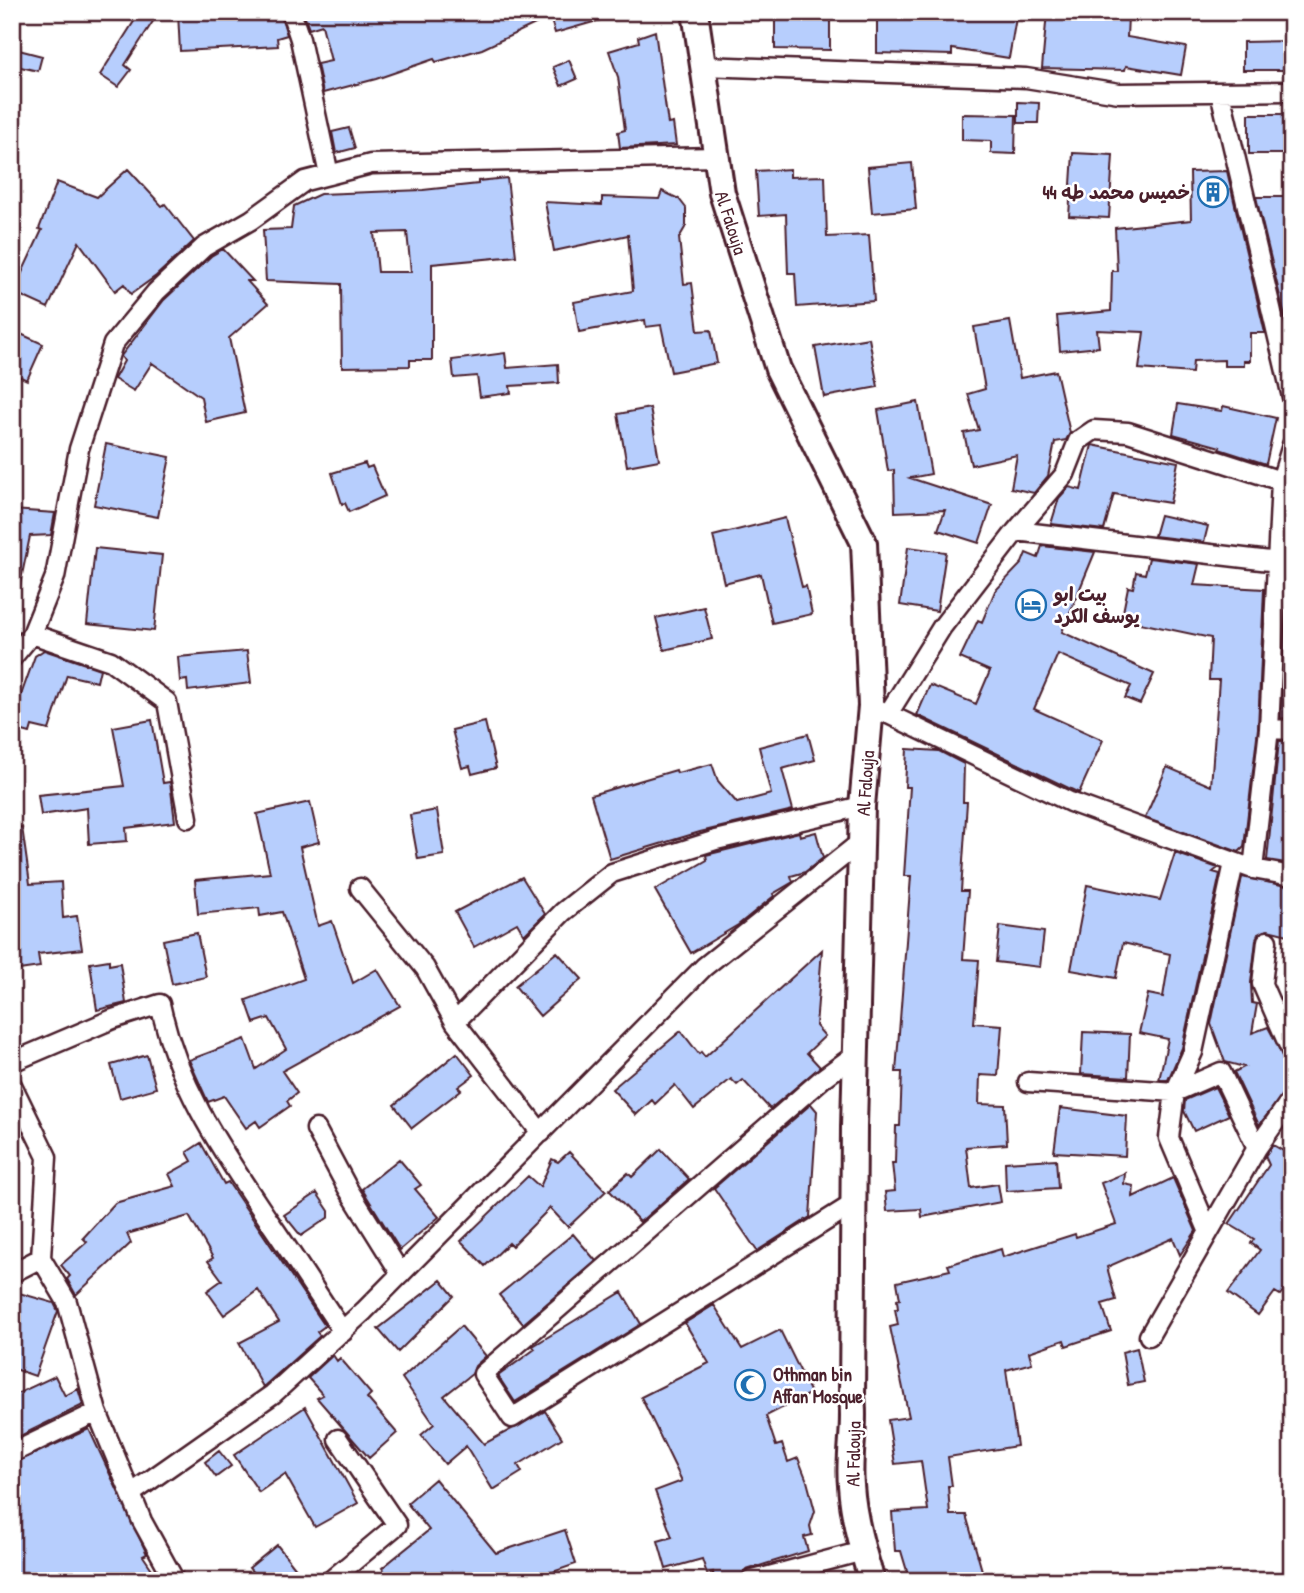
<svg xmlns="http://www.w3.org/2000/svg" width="1304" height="1593" font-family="'Patrick Hand','Playpen Sans Arabic',sans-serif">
  <rect width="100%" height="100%" fill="#fff"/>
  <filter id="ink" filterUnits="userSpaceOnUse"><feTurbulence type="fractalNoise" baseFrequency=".0143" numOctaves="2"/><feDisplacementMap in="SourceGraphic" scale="14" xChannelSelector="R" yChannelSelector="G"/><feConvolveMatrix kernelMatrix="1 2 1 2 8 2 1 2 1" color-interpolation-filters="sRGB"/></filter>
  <g filter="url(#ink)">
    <path fill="#b7cefd" stroke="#4a1f2b" stroke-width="2" fill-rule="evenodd" d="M140,12H159L125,65L131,70L118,87L100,75Z
      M196,12H280L287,35L277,38L278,46L180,51L178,13Z
      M303,12H610L611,17L555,33L550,17L482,49L436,62L434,59L376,79L323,93L317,64L331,61L322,25L309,29Z
      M775,12H830V50L775,49Z
      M877,12H1017L1009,58L952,49V55L877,53Z
      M1047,12L1128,16L1127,37L1186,47L1181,75L1126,66L1125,70L1042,68Z
      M655,31L668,124L673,123L676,145L620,148L618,132L625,130L618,77L609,51L639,42L638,37Z
      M1292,41V70H1243V42Z
      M15,49L42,56L38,71L12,65Z
      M569,60L577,79L561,86L553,67Z
      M1018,102L1039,103L1038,123H1018Z
      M962,114L1016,115L1015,154L991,153V141L962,140Z
      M1249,114H1284L1285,154H1249Z
      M349,128L355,148L336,153L332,132Z
      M1073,153L1113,155L1109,218L1069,216Z
      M912,163L916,209L872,213L868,167Z
      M128,169L162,206L165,204L194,241L156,276L131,294L124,284L115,291L79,242L48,308L13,292L42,230L39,229L57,182L97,197Z
      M790,169V177L825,176L827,237L869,235L874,301L797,307L795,273H788L786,214L759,216L756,171Z
      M1227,171L1265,333H1250V361H1244V366H1224V360L1193,361L1192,373L1139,369L1144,332L1097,330L1099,347L1060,351L1057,316L1111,311L1112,271H1117L1115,228L1191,220L1190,172Z
      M507,178L516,256L432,264V360H410V366L342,367L341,284L266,281L263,230L291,229L294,206L320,194L423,190L478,184V181ZM407,232L411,272H378L374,233Z
      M662,191L679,199L686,208V226L679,238L684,284L692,283L698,331L711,330L717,363L671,372L661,325L646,327L645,320L579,332L574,302L633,291L628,235L554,251L545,202L602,205V197L659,199Z
      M1256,197H1289L1292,320L1286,321Z
      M223,249L253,281H247L268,304L229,338L245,413L206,422L201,397L152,363L134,391L114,379L124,361L121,356L164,300L211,256Z
      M1010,321L1020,378L1056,371L1070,433L1066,440L1055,442L1048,476L1034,493L1011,488L1017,455L971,465L964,433L979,430L968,394L985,389L974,327Z
      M12,330L43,344L27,380L12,373Z
      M869,338L878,387L824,397L815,347Z
      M505,353L507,368L558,364L559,383L510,386L511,393L480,397L477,376L454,378L452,360Z
      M918,402L931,474L910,478L992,505L979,543L938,530L945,510L895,512L894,470L888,471L878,410Z
      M1178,404L1222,411L1223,406L1276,418L1266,464L1219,449L1220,447L1173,434Z
      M650,408L659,460L627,466L618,414Z
      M106,444L170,457L158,517L94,505Z
      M1092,445L1178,462L1170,503L1114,494L1104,530L1051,524L1059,498L1069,487L1081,490Z
      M365,463L367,468L372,466L385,496L349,512L345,503L342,504L332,473Z
      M12,510L55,513L51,535L30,536L20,585L12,584Z
      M1160,515L1208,526L1204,542L1154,536Z
      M785,518L802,587L806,586L812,614L772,623L761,574L724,583L713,536Z
      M1042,546L1095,552L1062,632L1154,674L1140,704L1125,698L1131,686L1058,654L1034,709L1103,740L1079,793L917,715L930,685L976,704L990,671L960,658L978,620L982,622L995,591L1022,563L1026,553L1038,558Z
      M908,547L946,552L937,611L900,605Z
      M95,548L162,555L154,631L87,624Z
      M1149,558L1199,564L1194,585L1264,589L1258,728L1244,847L1239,852L1145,818L1167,767L1211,786L1219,680H1209L1211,638L1135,622L1136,615L1123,612L1128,587L1133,588L1136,572L1145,574Z
      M704,607L712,639L664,650L656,618Z
      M1286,609H1292V719L1281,718Z
      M44,650L100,669L97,682L67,675L49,730L32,726L30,733L12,728V687L21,695L35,656Z
      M247,651L251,683L188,691L187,680L180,681L178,657Z
      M152,720L163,783L170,782L175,822L126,828L127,841L89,844L87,808L41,815L38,795L124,786L113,727Z
      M485,722L496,768L472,774L470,766L462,768L452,730Z
      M808,734L815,760L782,769L793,810L700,832L610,859L591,795L676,770L677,773L712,764L718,781L737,803L771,794L759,747Z
      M1279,741H1292V864L1267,860Z
      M907,749L939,751L964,764L963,802H967L961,891H968L963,959L979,960L974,1023L1002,1025L998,1076L980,1075L979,1104L1005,1105L1007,1144L966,1147L971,1188L998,1184L1001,1202L922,1217L921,1209L887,1211L885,1192L895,1191L892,1163H895L896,1126H900L902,1072H896L911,876H904L910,787H905Z
      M310,802L319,842L300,847L318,926L332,921L353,983L377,969L400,1006L282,1071L297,1093L287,1101L290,1106L260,1127L256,1121L246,1128L224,1096L208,1102L189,1060L245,1039L256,1069L286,1049L269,1018L254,1023L246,1000L304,979L282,912L260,916L259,908L198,914L195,880L270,873L257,814Z
      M437,810L444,855L418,859L410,815Z
      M22,827L30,884L61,882L63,918L77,916L82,949L38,954L40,967L12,971V828Z
      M799,832L800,836L816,832L823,858L805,872L791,876L793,882L773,894L774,896L738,925L691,953L655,890L707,860L706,855Z
      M1175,853L1218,868L1213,872L1220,874L1182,1048L1168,1080H1159L1168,1039L1139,1033L1148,994L1163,997L1170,954L1123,943L1116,978L1071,970L1087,885L1160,900Z
      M522,877L545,914L524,935L517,923L474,947L455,912Z
      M1242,877L1292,887V936L1268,930L1258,934L1256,940L1251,983L1252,1003L1257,1004L1252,1033L1268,1027L1292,1072V1084L1259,1125L1234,1072L1244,1067L1225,1062L1211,1024Z
      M1000,926L1044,932L1040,967L996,962Z
      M197,933L206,977L172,984L163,940Z
      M822,950L816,1026L825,1036L807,1053L820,1067L770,1109L743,1080L737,1085L731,1079L694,1109L675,1085L655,1104L652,1100L636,1115L612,1089L681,1031L699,1054L701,1052L705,1057Z
      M557,952L582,979L540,1016L515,986Z
      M109,960V965L120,963L126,1003L97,1010L90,963Z
      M1083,1032L1130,1034L1128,1077L1081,1074Z
      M457,1053L474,1075L458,1087L461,1090L412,1128L394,1105Z
      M147,1055L156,1088L120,1098L111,1065Z
      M1215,1087L1229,1115L1194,1131L1184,1111L1185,1100Z
      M811,1104L817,1111L810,1217L757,1251L714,1188Z
      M1060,1108L1127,1116L1125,1156L1054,1152Z
      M201,1143L224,1184L228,1182L325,1326L317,1332L320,1336L263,1387L239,1343L279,1322L258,1290L224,1315L207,1291L222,1280L208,1261L213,1258L189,1216L127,1234L131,1243L76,1295L67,1279L70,1276L61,1265L87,1242L83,1238L115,1203L175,1186L169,1174L192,1161L187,1152Z
      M1273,1145L1292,1156V1280L1280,1295L1275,1292L1258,1315L1228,1293L1260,1250L1251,1243L1254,1239L1229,1224L1269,1165L1265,1156Z
      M661,1149L689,1179L640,1222L609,1190L628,1173L632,1177Z
      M569,1152L606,1191L568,1227L550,1208L512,1246L509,1243L485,1266L461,1241L528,1176L540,1187L552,1159L558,1162Z
      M399,1159L421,1185L415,1189L439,1217L400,1250L362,1189Z
      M1056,1159L1058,1188L1006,1191L1005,1162Z
      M1125,1173L1124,1184L1134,1186L1133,1197L1173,1178L1196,1231L1180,1255L1173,1238L1107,1267L1116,1300L1102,1304L1111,1331L1066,1346L1064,1340L1029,1352L1032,1363L1006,1370L1017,1446L948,1457L952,1486H948L950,1515H966L985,1581H910L901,1551H895L892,1512L928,1510L921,1461L895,1464L888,1420L909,1417L890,1327L898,1325L895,1309H898L897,1300L900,1299L897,1282L950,1270L948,1265L1001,1249L1003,1257L1075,1234L1076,1237L1116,1224L1101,1183Z
      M317,1193L329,1211V1217L301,1236L284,1215Z
      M573,1234L596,1261L523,1324L499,1295Z
      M441,1280L454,1296L398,1352L378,1329Z
      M12,1291L54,1303L58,1311L35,1376L12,1368Z
      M622,1292L641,1324L515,1402L498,1376L535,1349L533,1346Z
      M714,1305L742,1349L780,1330L811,1393L766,1416L776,1446L782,1444L788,1462L798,1458L807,1481L815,1511L810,1526L812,1535L804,1537L808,1551L746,1570L739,1581H714L713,1572L707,1574L702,1559L666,1569L658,1541L672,1537L655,1491L682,1481L641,1397L709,1363L685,1323Z
      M461,1326L486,1356L475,1366L472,1374L444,1396L484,1444L545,1411L562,1438L518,1465L522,1472L493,1490L466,1446L445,1464L421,1435L434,1424L402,1378Z
      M1137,1348L1144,1382L1128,1385L1122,1352Z
      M333,1355L337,1361L340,1358L371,1394L367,1398L397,1433L369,1458L317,1398L323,1395L308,1378Z
      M55,1376L65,1396L78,1389L83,1405L14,1439L12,1396Z
      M305,1407L358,1503L315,1527L285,1474L259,1492L234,1455Z
      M89,1429L147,1554L143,1556L160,1581H12V1464Z
      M219,1451L231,1466L216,1477L205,1462Z
      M435,1479L496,1553L565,1530L576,1564L527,1581H392L382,1568L429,1530L407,1503Z
      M277,1545L306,1581H260L249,1568Z"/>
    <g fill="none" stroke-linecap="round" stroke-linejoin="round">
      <g stroke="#4a1f2b" stroke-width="23">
        <path id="minor" d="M291,12L300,39L329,175
          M703,66L1026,78L1119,93L1292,91
          M1220,92L1292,397
          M1281,481L1269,729L1292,730
          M1016,531L1278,562
          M32,634L111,661L167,702L188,818
          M12,658L32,634L55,577L79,449L113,344L156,292L204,247L251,220L305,181L371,164L717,157
          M871,706L888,714L942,627L1016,531L1065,474L1078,441L1094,430L1128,432L1281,481L1292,445
          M888,714L1070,802L1253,869L1269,729
          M1253,869L1292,876
          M360,888L425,968L455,1022L541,1133
          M1267,941L1262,984L1292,1053
          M455,1022L563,912L612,873L716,840L862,806
          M12,1062L113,1019L160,1004C179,1090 221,1149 269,1221C294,1257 318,1295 343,1332
          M1028,1082L1175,1092L1221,1072L1257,1148L1292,1098
          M12,1085L47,1157L41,1258L67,1302L97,1412L142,1521L175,1581
          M316,1129L348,1189L401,1274
          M856,1202L512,1418L483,1374L822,1079L856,1054
          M1208,1230L1169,1138L1175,1092L1193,1052L1234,863
          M12,1273L41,1258
          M1149,1336L1257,1148
          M12,1453L97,1412
          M132,1493L273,1394L364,1311L704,967L862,841
          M330,1581L397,1525L338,1439
          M750,1581L863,1551"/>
      </g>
      <g stroke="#4a1f2b" stroke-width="30">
        <g id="secondary">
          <path id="s1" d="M695,12L722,193L778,369L864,543L871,706L862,806L854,1127L852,1397C856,1427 848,1455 851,1485C853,1517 862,1550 872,1581"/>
        </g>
      </g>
      <use href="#minor" stroke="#fff" stroke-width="18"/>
      <use href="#secondary" stroke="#fff" stroke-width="24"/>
    </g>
  </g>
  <defs>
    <g id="building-ring" transform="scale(1.575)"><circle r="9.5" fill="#fff" stroke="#1f6fb2" stroke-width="1.5"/><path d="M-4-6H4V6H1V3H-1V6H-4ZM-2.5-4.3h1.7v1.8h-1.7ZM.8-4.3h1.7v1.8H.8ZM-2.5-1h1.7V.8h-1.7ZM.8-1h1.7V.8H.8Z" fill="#1f6fb2"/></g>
    <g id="hotel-ring" transform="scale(1.575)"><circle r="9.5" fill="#fff" stroke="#1f6fb2" stroke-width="1.5"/><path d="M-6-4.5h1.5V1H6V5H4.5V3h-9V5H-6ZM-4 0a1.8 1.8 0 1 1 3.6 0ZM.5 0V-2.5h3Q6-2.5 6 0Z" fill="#1f6fb2"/></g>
    <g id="mosque-ring" transform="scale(1.575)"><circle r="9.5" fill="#fff" stroke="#1f6fb2" stroke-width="1.5"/><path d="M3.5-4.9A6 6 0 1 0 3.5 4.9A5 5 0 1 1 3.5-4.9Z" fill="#1f6fb2"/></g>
  </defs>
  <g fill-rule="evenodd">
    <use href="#building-ring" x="1213" y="192"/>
    <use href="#hotel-ring" x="1031" y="605"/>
    <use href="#mosque-ring" x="750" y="1385"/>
  </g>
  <g text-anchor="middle" stroke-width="5" stroke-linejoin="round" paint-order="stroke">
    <g font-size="19" font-weight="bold" fill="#4a1f2b" stroke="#fff" text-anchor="start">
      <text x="1190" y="199" text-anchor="end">خميس محمد طه 44</text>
      <text x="1054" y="601">بيت ابو<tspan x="1054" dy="22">يوسف الكرد</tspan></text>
      <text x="773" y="1381">Othman bin<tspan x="773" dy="22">Affan Mosque</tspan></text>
    </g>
    <g font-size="19" fill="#4a1f2b" stroke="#fff">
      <text dy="7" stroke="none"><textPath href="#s1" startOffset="214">Al Falouja</textPath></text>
      <text transform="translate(865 783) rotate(-86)" y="7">Al Falouja</text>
      <text transform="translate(853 1454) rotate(-89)" y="7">Al Falouja</text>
    </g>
  </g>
  <rect width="1304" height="1593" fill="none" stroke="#fff" stroke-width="42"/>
  <rect x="21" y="21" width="1262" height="1551" fill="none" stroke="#4a1f2b" stroke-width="2.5" filter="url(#ink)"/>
</svg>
